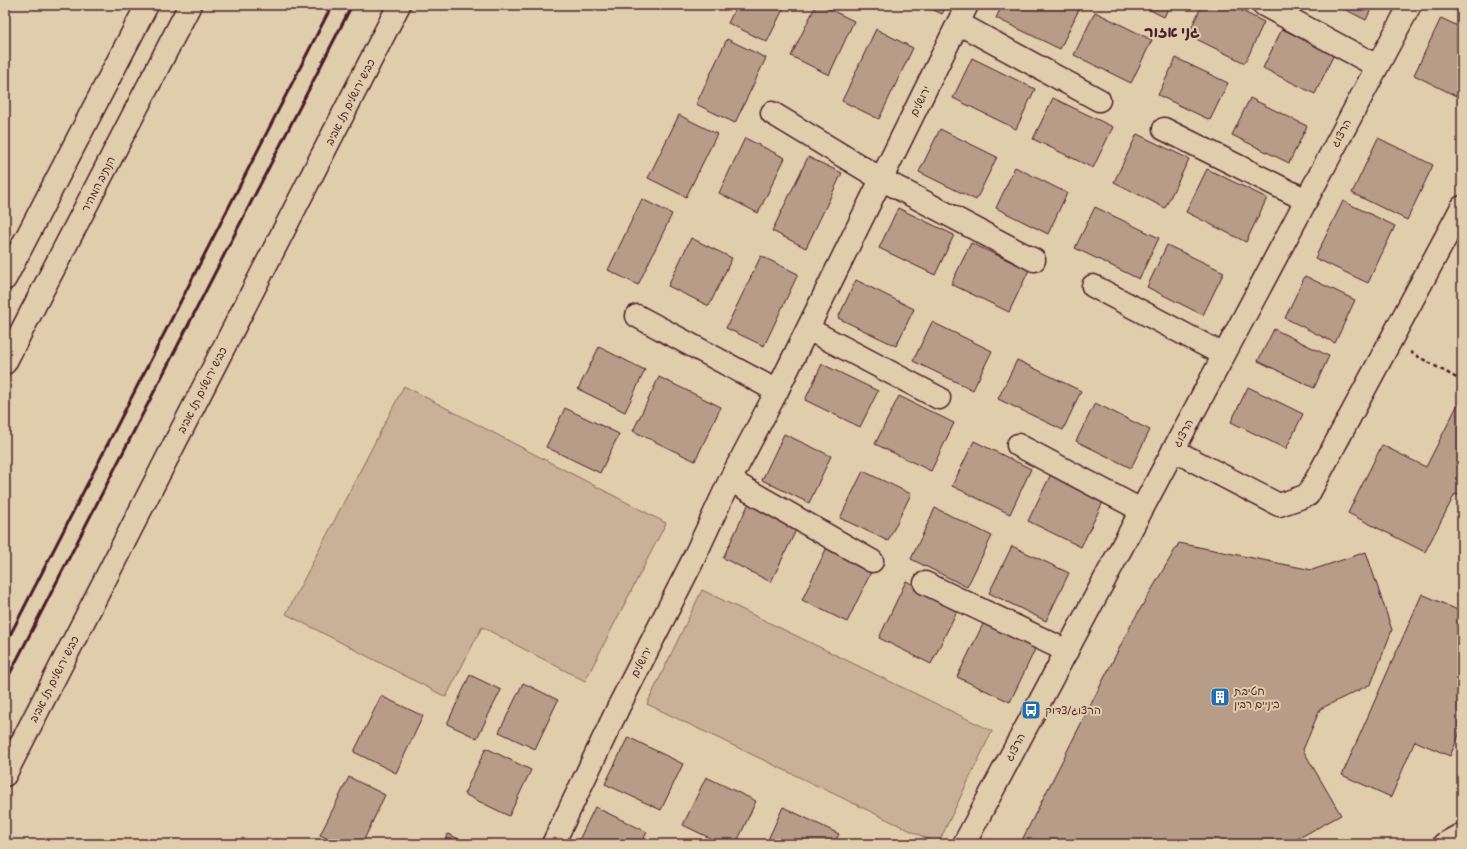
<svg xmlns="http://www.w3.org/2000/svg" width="1467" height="849" font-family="Pangolin,'Playpen Sans Hebrew',sans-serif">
  <rect width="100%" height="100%" fill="#e0cdab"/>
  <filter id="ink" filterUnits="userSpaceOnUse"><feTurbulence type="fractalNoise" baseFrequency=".025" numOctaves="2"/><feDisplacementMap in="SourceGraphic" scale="8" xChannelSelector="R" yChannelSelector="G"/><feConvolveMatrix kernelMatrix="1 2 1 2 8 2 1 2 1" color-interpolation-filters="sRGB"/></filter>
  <g filter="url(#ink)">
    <path fill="#c8b196" stroke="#896860" d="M404,386L666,523L585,681L482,627L446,697L286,614Z
      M702,590L992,731L938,844L647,704Z"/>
    <path fill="#b79c87" stroke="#4a1f2b" d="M737,5H785L767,42L728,23Z
      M816,5H821L854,21L829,75L791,56Z
      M923,5H947L942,14Z
      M1002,5H1081L1060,49L996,18Z
      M1140,5H1170L1164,17Z
      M1202,5H1230L1264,22L1245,63L1188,35Z
      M1336,5H1373L1366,20Z
      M1450,5H1462V14L1449,7Z
      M1095,12L1152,40L1131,83L1074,55Z
      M1441,18L1462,28V99L1414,75Z
      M876,29L913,48L879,119L842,101Z
      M1282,29L1334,54L1315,94L1263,68Z
      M727,39L766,58L735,123L696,104Z
      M972,58L1035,89L1016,129L953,98Z
      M1176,58L1228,83L1210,120L1158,95Z
      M1053,98L1113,127L1093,168L1033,139Z
      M1250,98L1307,126L1289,163L1232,135Z
      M679,115L717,134L686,197L648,178Z
      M940,129L997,157L976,200L919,172Z
      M1137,134L1189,159L1165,208L1114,182Z
      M745,138L785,158L758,213L719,193Z
      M1378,138L1433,165L1407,220L1352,193Z
      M808,157L842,173L806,248L772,231Z
      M1015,167L1067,193L1048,234L996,208Z
      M1207,169L1267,198L1246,242L1186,212Z
      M642,199L672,214L638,285L608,270Z
      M1343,201L1395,226L1368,283L1315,258Z
      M1095,207L1159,238L1139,279L1075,248Z
      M898,208L954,235L935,275L879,248Z
      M691,238L732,258L709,306L668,286Z
      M971,243L1029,270L1009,312L951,284Z
      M1167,245L1224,272L1203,315L1147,287Z
      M761,256L798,274L764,346L726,328Z
      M1305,276L1355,300L1335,343L1285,318Z
      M856,280L914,309L896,346L838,318Z
      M932,322L992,351L973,390L913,361Z
      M1274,329L1329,356L1314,388L1258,361Z
      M599,347L645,370L625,412L578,389Z
      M1017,360L1081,391L1063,430L998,399Z
      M822,364L878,391L860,427L805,400Z
      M659,377L721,407L695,461L633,431Z
      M1248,387L1303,414L1286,449L1231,422Z
      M899,396L954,423L931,471L875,444Z
      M1095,403L1150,430L1131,468L1076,441Z
      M1458,404L1462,407V497L1455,494L1425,552L1348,513L1382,445L1426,467Z
      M565,408L619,434L600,473L546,447Z
      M784,434L831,456L809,503L762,480Z
      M974,441L1031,469L1010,514L952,486Z
      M863,471L911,494L888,541L840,518Z
      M1052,472L1105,498L1081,547L1028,521Z
      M750,501L799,524L771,582L723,558Z
      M935,508L992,536L967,587L911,559Z
      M1179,543L1312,570L1366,552L1392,630L1371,684L1320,709L1303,750L1341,815L1288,844H1020L1132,623Z
      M828,545L873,568L847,622L802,600Z
      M1012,546L1069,573L1046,621L989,593Z
      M906,581L959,607L931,664L879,638Z
      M1422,594L1462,612V728L1450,756L1415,741L1391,797L1342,775Z
      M986,618L1038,643L1010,702L957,677Z
      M470,675L501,690L477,738L447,724Z
      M523,683L558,700L535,749L499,732Z
      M381,696L423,716L396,773L354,752Z
      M628,737L683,764L661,810L605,784Z
      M486,748L531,770L509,816L464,794Z
      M349,777L385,795L362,844H339L320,835Z
      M706,777L756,801L736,844H722L683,825Z
      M595,807L647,832L641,844H577Z
      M783,807L839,834L834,844H766Z
      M448,834L470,844H443Z"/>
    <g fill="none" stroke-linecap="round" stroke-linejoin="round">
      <g stroke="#4a1f2b" stroke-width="25">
        <path id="minor" d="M1264,5L1377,66
          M958,23L1099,100
          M772,113L881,179L1034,260
          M1164,129L1306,200
          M1093,286L1224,355
          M637,316L777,391
          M808,329L939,398
          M1018,445L1141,510
          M1173,450L1279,505L1308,495L1462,207
          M730,480L872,561
          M925,583L1067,651
          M553,844L620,704L692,562L730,480L777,391L967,5
          M964,844L1410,5
          M1444,844L1462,834"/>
      </g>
      <g stroke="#4a1f2b" stroke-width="25">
        <path id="highway" d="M5,279L147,5
          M5,363L190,5
          M5,775L399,5"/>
      </g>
      <path stroke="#4a1f2b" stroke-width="2.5" stroke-dasharray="4 3" stroke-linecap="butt" d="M1410,352L1462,381"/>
      <use href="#minor" stroke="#e0cdab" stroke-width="22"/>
      <use href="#highway" stroke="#e0cdab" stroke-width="22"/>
      <path stroke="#4a1f2b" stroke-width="3" d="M5,645L332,5
        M5,683L352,5"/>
    </g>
  </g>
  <defs>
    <g id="building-square" transform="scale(1)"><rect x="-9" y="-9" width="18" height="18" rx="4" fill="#1f6fb2" stroke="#e0cdab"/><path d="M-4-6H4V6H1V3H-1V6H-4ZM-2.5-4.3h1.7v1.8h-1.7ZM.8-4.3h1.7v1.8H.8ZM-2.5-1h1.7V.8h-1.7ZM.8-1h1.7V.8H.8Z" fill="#fff"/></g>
    <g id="bus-square" transform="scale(1)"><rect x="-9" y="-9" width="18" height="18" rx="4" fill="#1f6fb2" stroke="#e0cdab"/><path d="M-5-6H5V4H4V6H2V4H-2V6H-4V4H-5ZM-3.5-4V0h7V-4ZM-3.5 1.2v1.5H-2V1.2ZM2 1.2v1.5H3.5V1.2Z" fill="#fff"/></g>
  </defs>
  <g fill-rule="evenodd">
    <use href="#building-square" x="1220" y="697"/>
    <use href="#bus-square" x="1031" y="710"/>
  </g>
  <g text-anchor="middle" stroke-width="4" stroke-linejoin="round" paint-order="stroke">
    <g font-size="11" fill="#4a1f2b" stroke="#e0cdab">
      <text transform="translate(920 101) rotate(-64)" y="4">ירושלים</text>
      <text transform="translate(350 102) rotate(-63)" y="4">כביש ירושלים תל אביב</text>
      <text transform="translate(1341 133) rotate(-62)" y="4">הרצוג</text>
      <text transform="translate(98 184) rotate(-63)" y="4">הנתיב המהיר</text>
      <text transform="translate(202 390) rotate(-63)" y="4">כביש ירושלים תל אביב</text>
      <text transform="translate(1183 433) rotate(-62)" y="4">הרצוג</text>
      <text transform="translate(641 662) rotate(-63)" y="4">ירושלים</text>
      <text transform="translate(54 679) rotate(-63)" y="4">כביש ירושלים תל אביב</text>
      <text transform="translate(1015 747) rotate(-62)" y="4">הרצוג</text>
    </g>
    <g font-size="11" fill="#4a1f2b" stroke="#e0cdab" text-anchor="start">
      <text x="1234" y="695">חטיבת<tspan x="1234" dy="13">ביניים רבין</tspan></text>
      <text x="1045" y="714">הרצוג/צדוק</text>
    </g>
    <g font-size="15" font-weight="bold" fill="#4a1f2b" stroke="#e0cdab">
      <text x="1172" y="37">גני אזור</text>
    </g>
  </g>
  <rect width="1467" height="849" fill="none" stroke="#e0cdab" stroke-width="20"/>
  <rect x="10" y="10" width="1447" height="829" fill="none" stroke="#4a1f2b" stroke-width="1.5" filter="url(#ink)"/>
</svg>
